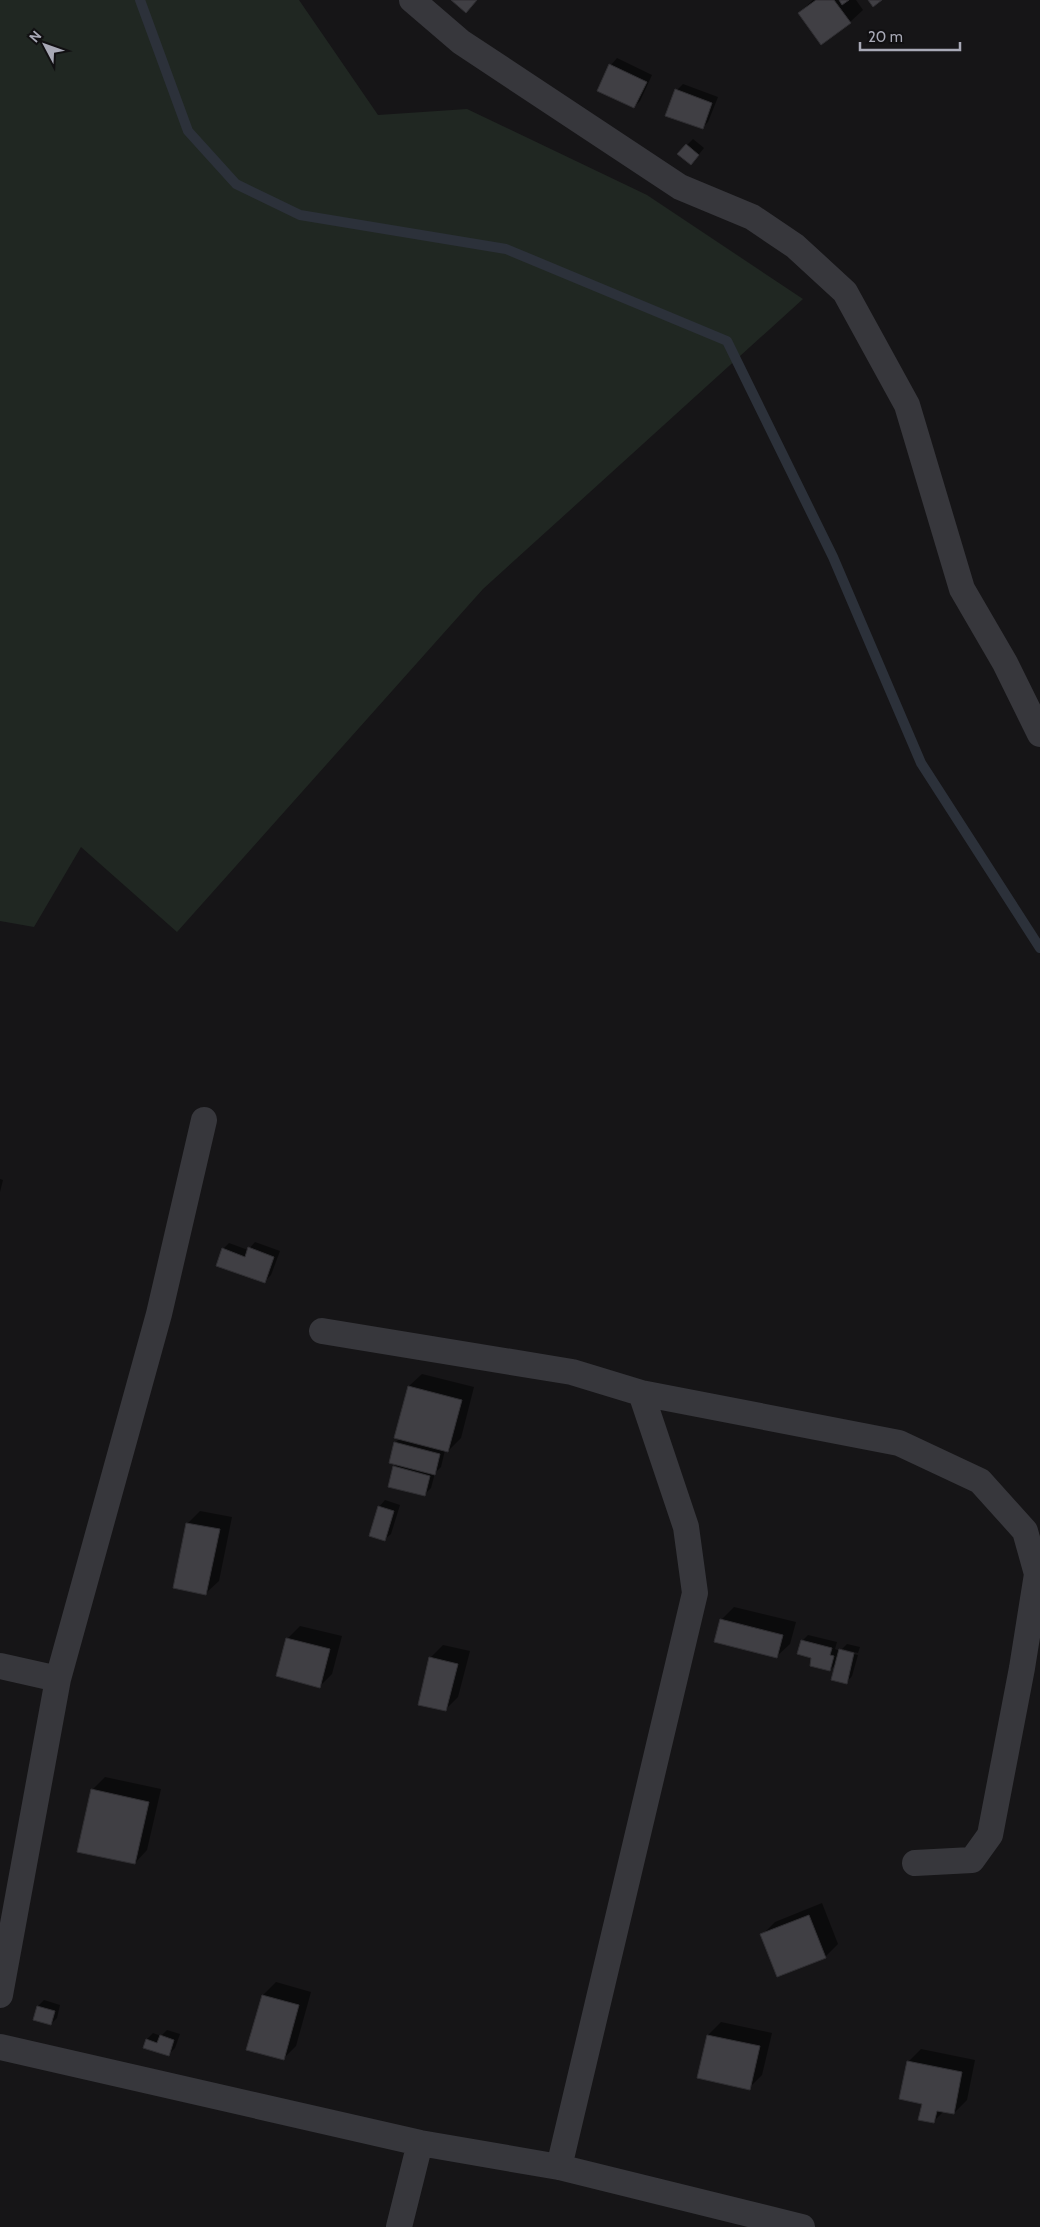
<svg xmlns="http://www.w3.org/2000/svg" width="1040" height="2227" font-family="Cabin,sans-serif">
  <rect width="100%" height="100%" fill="#161517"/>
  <path fill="#202722" d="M0,0H299L378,115L467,109L647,195L803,299L483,589L177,932L81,847L34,927L0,921Z"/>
  <path fill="#0007" d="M813,0H856L863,10L850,22L799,13Z
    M617,58L652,75L640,101L634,107L598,91L611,65Z
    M683,84L718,97L708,122L702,128L677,90Z
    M693,139L704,148L691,164L687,145Z
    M0,1179L3,1180L0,1192Z
    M255,1242L280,1251L271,1275L264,1282L223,1249L229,1243L248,1250Z
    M422,1374L474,1387L461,1438L448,1451L445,1450L441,1467L435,1473L431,1488L425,1494L394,1467L397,1464L395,1443L400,1438L409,1386Z
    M385,1500L400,1505L391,1534L384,1540L379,1507Z
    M200,1511L232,1517L219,1581L206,1593L187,1524Z
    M734,1607L796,1622L790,1644L777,1656L721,1620Z
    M300,1626L342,1636L332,1674L320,1686L287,1639Z
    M808,1635L837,1642L835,1649L840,1651L847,1644L860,1647L858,1653L843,1649V1652L858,1655L852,1676L846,1683L837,1663L830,1670L813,1657L802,1641Z
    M443,1645L470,1651L458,1697L445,1710L430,1658Z
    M105,1777L161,1789L147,1850L135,1863L92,1790Z
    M822,1903L838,1944L825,1957L762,1935L775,1922Z
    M276,1982L311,1992L296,2046L283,2059L263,1995Z
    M44,2000L60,2005L57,2018L51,2024L35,2019L38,2006Z
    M721,2022L772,2033L762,2075L749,2088L699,2077L708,2035Z
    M167,2030L180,2034L175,2048L169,2054L147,2039L153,2033L161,2036Z
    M921,2049L975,2060L967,2100L954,2113L944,2111L933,2122L923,2103L908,2062Z"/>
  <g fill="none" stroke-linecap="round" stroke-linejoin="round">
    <path stroke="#2c313a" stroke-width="10" d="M140,0L188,131L236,184L300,215L506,249L727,341L833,557L921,763L1040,948"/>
  </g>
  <path fill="#403f44" stroke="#302f33" d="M451,0H477L466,13Z
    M816,0H834L851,23L821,45L798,13Z
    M839,0H849L842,5Z
    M868,0H882L873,7Z
    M609,64L647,82L634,108L597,91Z
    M675,89L712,103L703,129L665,116Z
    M686,144L699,155L691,165L677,154Z
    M248,1247L274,1257L265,1283L216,1266L222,1248L245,1257Z
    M408,1386L462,1400L448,1452L394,1438Z
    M394,1442L440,1454L435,1475L389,1463Z
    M393,1466L430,1476L425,1496L388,1487Z
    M378,1506L394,1511L385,1541L369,1536Z
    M186,1523L220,1529L206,1595L173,1588Z
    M720,1619L783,1635L777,1658L714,1642Z
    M286,1638L330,1649L320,1688L276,1676Z
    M801,1640L832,1648L830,1655L834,1656L830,1671L810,1666L811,1658L797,1654Z
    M839,1649L854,1653L847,1684L831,1680Z
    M429,1657L458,1664L446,1711L418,1705Z
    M91,1789L149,1802L135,1864L77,1852Z
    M809,1915L826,1958L777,1977L760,1934Z
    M262,1995L299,2005L284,2060L246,2050Z
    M37,2006L55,2011L51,2025L33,2020Z
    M160,2035L174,2040L169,2056L143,2048L146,2039L157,2043Z
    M707,2035L760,2046L750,2090L697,2078Z
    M907,2061L962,2072L954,2114L937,2111L934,2123L918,2120L922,2104L899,2099Z"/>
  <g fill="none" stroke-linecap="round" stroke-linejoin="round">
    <path stroke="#37373c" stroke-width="26" d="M412,0L461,42L680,187L752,217L795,246L845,292L907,405L962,589L1005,663L1040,734
      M322,1331L572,1372L641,1393L686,1527L695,1593L559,2167
      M641,1393L899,1443L980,1481L1025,1531L1037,1574L1022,1668L990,1835L972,1860L915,1863
      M0,1666L58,1679
      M0,1995L58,1679L159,1314L204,1120
      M0,2047L420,2143L559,2167L802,2227
      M399,2227L420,2143"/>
  </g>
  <g transform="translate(45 45) rotate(311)" stroke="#111012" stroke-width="4" paint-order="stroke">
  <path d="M0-4L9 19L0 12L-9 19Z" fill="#a8a9b6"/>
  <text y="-8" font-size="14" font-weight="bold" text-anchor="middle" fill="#a8a9b6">N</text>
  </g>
  <path d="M860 42v8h100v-8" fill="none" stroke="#a8a9b6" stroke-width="2.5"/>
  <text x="868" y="42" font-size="15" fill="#a8a9b6" stroke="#111012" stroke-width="4" paint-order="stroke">20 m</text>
</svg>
